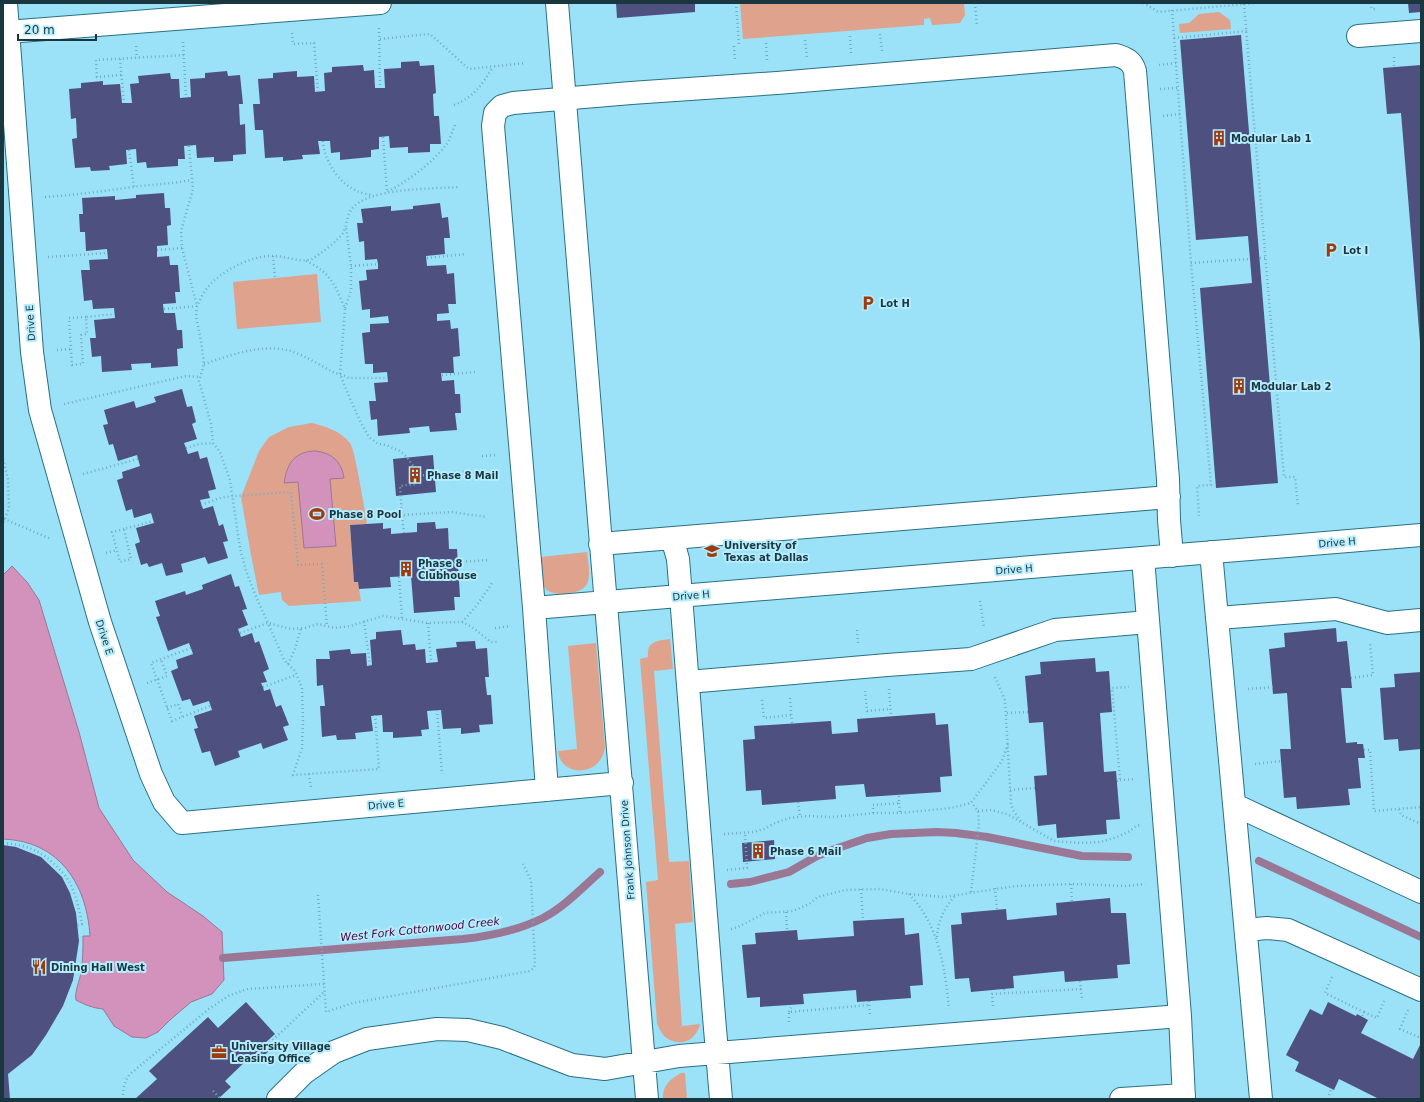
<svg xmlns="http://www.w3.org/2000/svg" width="1424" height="1102" font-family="'DejaVu Sans',sans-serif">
  <rect width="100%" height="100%" fill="#9be1f8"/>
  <path fill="#dfa38d" d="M740,3H964L965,15L960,23L932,25L930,18L924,19V25L743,39Z
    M1219,12L1230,20L1231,29L1180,33L1179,24L1189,23L1199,14Z
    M317,274L321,322L237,329L233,282Z
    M312,423C327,427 339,430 350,443C355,449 365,512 367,524L350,525L354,582H358L361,601L289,606L282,600L281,592L259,595L251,555L241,497L259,451L269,437L289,427Z
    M587,552C588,562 591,575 587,584C583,594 551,598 545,588C541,580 542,566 541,557Z
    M670,639L673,669L654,671L669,862L689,861L693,922L675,924L682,1026L700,1024C696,1041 680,1048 665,1037C661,1033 659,1028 657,1023L646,882L658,880L640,659L648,657C647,641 656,641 670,639Z
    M596,643L605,747C601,778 560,777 558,751L577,749L568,646Z
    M681,1073H685L687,1099H663C662,1086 670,1079 681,1073Z"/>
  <path fill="#d292bb" stroke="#9b7796" d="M316,451C332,453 342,462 344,478L330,479L336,546L304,548L298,482L284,483C287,463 295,451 316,451Z
    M12,566L27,582L39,600L79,732L99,808L133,860L167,892L203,916L222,932L224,980L212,994L191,1002L170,1020L158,1032L146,1038L132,1037L114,1026L103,1009C93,1008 85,1005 76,1000C74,993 80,980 81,972C83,960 83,948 83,936H90C87,884 59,841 3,839V575Z"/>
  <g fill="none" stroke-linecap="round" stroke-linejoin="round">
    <path stroke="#9b7796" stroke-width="8" d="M1259,861L1421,937
      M731,884L750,882L789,872L817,856L835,849L867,838L891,834L937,832L956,833L987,837L1082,856L1128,857
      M223,958L463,939C491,936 517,931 543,918C564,907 582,888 600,872"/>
  </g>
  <path fill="#4e5180" d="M616,3H695V12L617,18Z
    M1408,3H1421V12L1409,13Z
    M1241,35L1278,483L1216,488L1200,288L1252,283L1250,259L1248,236L1196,240L1180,40Z
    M419,61L420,66L434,65L436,93L433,94L434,116H439L441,144H430V152L408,153V147L390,148L389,136L379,137V149L371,150V157L340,160V152L331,153L330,141H318L320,154L302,155L303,159L283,161V157L265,158L263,130H255L253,104H260L258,79L273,78V73L297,71V77L314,76L315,92L325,91L324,73L332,72V67L363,65L364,71L374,70L375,88H385L384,69L401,68V62Z
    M1421,65V342H1420L1401,113L1387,114L1383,68Z
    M227,71L228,76L240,75L243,104H239L240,125L245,124L246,154L233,155V161L214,162V157L197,158L196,145L184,146L185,159H178V166L147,168L146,162L137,163L136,149L126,150L127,164L109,166L110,170L91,171L90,167L75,168L72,139L77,138L76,118L71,119L69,89L81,88V83L103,81V85L120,84L122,103H132L130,84L139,83L138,76L170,73L171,79H179L180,98L191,97L190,79L205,78V73Z
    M164,193L165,208H170L171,225L167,226L168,245L157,246V257L169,256L170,265H178L180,292H175L176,303L163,304L164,313H175L177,330H182L183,348L177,349L178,366L151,368V363L131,364L132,370L102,372L101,356L92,357L90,338H96L94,320L115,318L114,308L93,309L92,300L84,301L81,270H90L89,260L108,259L107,249L86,251L85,232H80L79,214H83L82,198L115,196V200L136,198V195Z
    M440,203L442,218L448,217L450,238H444L445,254L426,256L427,266L446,265L447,274L454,273L456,304H448L449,313L437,314V321L450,320L451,329L458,328L460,356L453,357L454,373H441L442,381L454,380L455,394H460L461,413H455L457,430L430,432L429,426L409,428L410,433L378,436L377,419L371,420L369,401H376L374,383L388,382L387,372L373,373V364H365L362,333L370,332V324L389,323L388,316L370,318V309L362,310L359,281L367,280L366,270L378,269V264L377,259L365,260L364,241L359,242L357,223H363L361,209L391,206V211L413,209V206Z
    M182,389L187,407L192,406L196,422L192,424L197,439L184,443L186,448L188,454L198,451L200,459L207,457L216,489L208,491L210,498L200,500L203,509L213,506L219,526L223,524L228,541L223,542L228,558L208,564L205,557L181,564L183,572L166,576L162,563L149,567L147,563L141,565L135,544L140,542L136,528L154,523L151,513L134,518L132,509L126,511L117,480L123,478L122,472L140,466L137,455L118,461L113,444L109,445L103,425L108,424L104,410L134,401L136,408L156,402L154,397Z
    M433,455L436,492L396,496L393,459Z
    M435,522L436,529L448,528L449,549H457L460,597H454L455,610L414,613L411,576L390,577L391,587L359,589L358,582H354L350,525L383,523V529L391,528V534L417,532V523Z
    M231,574L235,587L239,586L247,609L242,610L248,625L238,629L241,637L252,633L255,643L259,641L269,669L263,672L267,682L261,683L263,687L264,691L270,689L276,707L281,705L289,725L283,727L288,740L263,749L261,743L238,751L240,757L215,766L210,751L202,753L194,729L198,728L194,716L212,710L209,701L193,706L190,699L182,701L171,671L178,668L176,660L193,654L189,643L168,651L156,617L160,616L155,601L185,591L186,595L203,589L202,585Z
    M1336,628L1337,642L1347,641L1352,688H1341L1346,743L1357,742V744H1363L1365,758H1358L1361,788L1348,789L1350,805L1297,809L1296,797L1284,798L1280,749H1291L1287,693L1273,694L1269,649L1285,647L1284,633Z
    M401,630L403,645L415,644L416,650L425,649L426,663L438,662L436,649L457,647L456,642L475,641L476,649L487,648L489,677H485L487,695H491L493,724L479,725L480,732L461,734V728L443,729L441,710L427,711L429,729L421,730L422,736L393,738V732H383L382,715L371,716L373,731L355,733L356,739L337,740L336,735L322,737L320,706H325L323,685L317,686L316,659H330L329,651L350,649L351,654L366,653L367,666L372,665L370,640L376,639V632Z
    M1095,658L1096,672L1109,671L1112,712L1100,713L1104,772L1116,771L1120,819L1106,820L1107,834L1057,838L1056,824L1038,826L1034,776L1047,775L1043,722L1029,723L1025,676L1041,674L1040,662Z
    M1421,672V749L1399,751L1398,739L1384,740L1380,688L1395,687L1394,674Z
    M935,713L936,725L948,724L952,776L940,777L941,792L866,797L864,784L835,786L836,799L762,805L761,790L746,791L743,740L755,739L754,726L831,721L832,734L858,732L857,719Z
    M774,840L775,859L743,862L742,843Z
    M3,845L16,847L41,857L62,877L70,893L76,913L79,941L73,980L63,1006L46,1035L32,1055L8,1074L10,1099H3Z
    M1110,898L1111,913H1126L1130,964L1117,965L1118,978L1065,982L1064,971L1013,976L1014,988L971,992L969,978L955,979L951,925L962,924L961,913L1006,909L1007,920L1057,915L1056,903Z
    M904,918L905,935L919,933L923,985L910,986L911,998L857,1002L856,990L803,994L804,1004L760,1007V997L747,998L742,945L756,944L755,933L797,930L798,940L854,936L853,921Z
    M246,1002L275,1034L265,1043L271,1049L258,1061L252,1055L225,1081L231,1087L218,1099H135L157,1079L149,1071L208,1017L218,1028Z
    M1328,1002L1356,1016L1357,1014L1368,1020L1361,1033L1413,1059L1421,1043V1099H1379L1339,1079L1334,1090L1295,1071L1299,1062L1286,1055L1310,1009L1322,1015Z"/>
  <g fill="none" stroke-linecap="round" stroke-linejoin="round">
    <g stroke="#297085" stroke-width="24">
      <path id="minor" d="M6,3L32,352L40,410L100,622L151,774L164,802L182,823L622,783
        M557,3C584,369 619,733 647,1099
        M7,32L380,3
        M1358,36L1421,31
        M672,538L678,559L681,596L714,1017L721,1099
        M600,544L1169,497
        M1211,552L1261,1099
        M1143,558L1180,1016L1184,1099
        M534,608L1421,535
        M1218,618L1336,609L1387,623L1421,620
        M688,682L887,665L971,659L1055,630L1148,622
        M547,790L534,608L493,126L495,113L502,106L513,103L631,93L777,83L1116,55C1126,58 1132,61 1135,71L1168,479L1169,520L1172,556
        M1235,805L1421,892
        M1246,930L1267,928L1288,930L1421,990
        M278,1099L304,1073L334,1052L367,1039L437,1029L468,1030L502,1038L572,1065L605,1069L679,1056L1180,1016
        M1121,1099L1184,1095"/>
    </g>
    <path stroke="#73adbf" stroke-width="2.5" stroke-dasharray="1 3" stroke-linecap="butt" d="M736,3L739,45
      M975,3L977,26
      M1143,3L1159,12L1255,3
      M1370,3L1372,9H1375
      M1244,4L1284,477H1295L1298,507
      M1172,10L1191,263L1211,485L1197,486L1199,516
      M379,28L380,88
      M292,33L293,44L314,43L318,92
      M880,34L882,51
      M850,36L851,53
      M1174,38L1247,31
      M380,39L430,34L469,69L526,63
      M805,40L807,57
      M183,42L186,97
      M766,43L767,60
      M136,46L137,58
      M734,46L735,61
      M1394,57V67
      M120,59L124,103
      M1159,65L1176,63
      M121,75L97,77L96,60L184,55
      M1160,89L1178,88
      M454,105C475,96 481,86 493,67
      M1163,116L1180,114
      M383,137L387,192C408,181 431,164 446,145C450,140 452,132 455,125
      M323,141C324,160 338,183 357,191C361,193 367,194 372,195
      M189,146L193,189L181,231L182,248L197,306L196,316L201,341L204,364L199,381L211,424L213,443L220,452L230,480L240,548L246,571L257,599L268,623L291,629L305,628L318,624L335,628L350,626L383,616L428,623L462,622L472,627L491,642H497
      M129,150L134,187
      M45,197C75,195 104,191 133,187C153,184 172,184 191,180
      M157,250L182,248
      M273,256L275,278
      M48,257L108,253
      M427,258L466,254
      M1260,258H1266
      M306,261C318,266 328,274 334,285C339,293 341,301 345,308L340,374L348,394L360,421L369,437L378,444L386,445L400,451L407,457L413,466L415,484L400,486L402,515
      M1191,263L1250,259
      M351,266L378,264
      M345,308L351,291V266L346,226
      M164,309L197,306C200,300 203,293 208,287C221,271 252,255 273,256C286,256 299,263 312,259C320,254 338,241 343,233C347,226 346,217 351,210C366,187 434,189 460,187
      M86,317L69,318L72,365L83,364L81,335L87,334L86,317L114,314
      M57,350L71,349
      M204,364C231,355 262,343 291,351C306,356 321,366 335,373L340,374L349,378H388
      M442,375L475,372
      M64,404L186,376L200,377
      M186,448L199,444L213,443
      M482,456L498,455
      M3,459L8,479L9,508L3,523
      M83,474L138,459
      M415,476L483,470
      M201,505L223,497L291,492L298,565L322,564L327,627
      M4,519L51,539
      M124,529L112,532L120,562L131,559L124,529L153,521
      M404,533L402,515L451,512L487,517
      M106,553L117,550
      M458,562L490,560
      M399,577L402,618
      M980,601L984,628
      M364,621L370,666
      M462,622C474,610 483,597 492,583
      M428,623L431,662
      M495,628L511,626
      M857,630L858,643
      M240,633L268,623L284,660L295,671L302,688L303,721L302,748L293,775L379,769L375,715
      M191,648L151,663L172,721L210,706
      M288,664L295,649L301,628
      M995,677L1005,700L1011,804L1013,810L1022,823
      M1351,678L1373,675L1370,643
      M147,683L167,676L161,659
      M263,687L296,675
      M889,689L891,716
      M1248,689L1273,687
      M865,691L867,711L891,709
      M790,698L792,723
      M762,700L764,718L791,715
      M167,708L178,704L183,718
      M437,710L442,774
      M1007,713L1028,712
      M1364,750H1370L1374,811L1421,807
      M1255,764L1281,761
      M309,774L311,788
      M1120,780L1136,779
      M1117,781L1120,780L1112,688L1129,687
      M1010,790L1035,788
      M798,802L800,817
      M899,803L900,813
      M1399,809L1401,815L1421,824
      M978,811L991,810L1007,814L1054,841L1080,843L1100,842L1117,837L1130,831L1136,826L1140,825
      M873,813V805L899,803V795
      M724,834L753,832L764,829L775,823L789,818L808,816L831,817L876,813H900L951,808L971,803L1002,761L1008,744
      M3,843C28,845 43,851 60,870C63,873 66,876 68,880C76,893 79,909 82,924L77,925
      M727,870L747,868L745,833
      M1071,884L1072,902
      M995,888L997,910
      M861,889L863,921
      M971,892L979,825L978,811L972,803
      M909,894C939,925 945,968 949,1009
      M318,895L326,1012L353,1003L530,971L534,968L535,964L531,880L523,864
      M786,912L787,931
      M731,929L738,927L765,913L793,911L809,904L818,897L845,890L880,889L909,894L944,897L1016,886L1072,884L1126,886L1145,884
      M937,937C938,921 944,908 955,896
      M1332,977L1325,993L1364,1012L1362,1017
      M1080,981L1082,999
      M1004,989L1005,993
      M869,1001L870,1016
      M993,1006L992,994L1081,989
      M1408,1010L1400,1029L1421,1038
      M789,1012L792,1005
      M1364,1012L1377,1018L1384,1001
      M789,1022V1012L869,1005
      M260,1049L266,1055
      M261,1051L324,992
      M213,1091L221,1099
      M123,1099C123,1089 124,1082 130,1074L209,1009L230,995L248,989L324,984
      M1328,1099L1331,1089"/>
    <use href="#minor" stroke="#fff" stroke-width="22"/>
  </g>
  <defs>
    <g id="building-bare" transform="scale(1.2)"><path d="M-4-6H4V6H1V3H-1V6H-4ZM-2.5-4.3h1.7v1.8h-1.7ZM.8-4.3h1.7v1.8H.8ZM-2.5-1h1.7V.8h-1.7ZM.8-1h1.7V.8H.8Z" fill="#9f3a0c" stroke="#b5ecfe" stroke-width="2.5" paint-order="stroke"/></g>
    <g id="parking-bare" transform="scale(1.2)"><path d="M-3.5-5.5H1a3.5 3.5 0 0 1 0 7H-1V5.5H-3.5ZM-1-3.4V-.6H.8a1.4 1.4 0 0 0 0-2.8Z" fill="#9f3a0c" stroke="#b5ecfe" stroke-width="2.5" paint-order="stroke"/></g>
    <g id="stadium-bare" transform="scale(1.2)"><path d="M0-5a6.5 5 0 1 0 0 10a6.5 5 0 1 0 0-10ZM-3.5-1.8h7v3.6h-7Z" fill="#9f3a0c" stroke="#b5ecfe" stroke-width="2.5" paint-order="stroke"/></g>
    <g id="university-bare" transform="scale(1.2)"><path d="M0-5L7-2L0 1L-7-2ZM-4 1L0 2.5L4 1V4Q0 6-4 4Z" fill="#9f3a0c" stroke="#b5ecfe" stroke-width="2.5" paint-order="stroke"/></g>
    <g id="restaurant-bare" transform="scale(1.2)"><path d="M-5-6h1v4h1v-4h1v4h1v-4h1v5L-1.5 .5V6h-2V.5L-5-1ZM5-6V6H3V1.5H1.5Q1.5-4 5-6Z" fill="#9f3a0c" stroke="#b5ecfe" stroke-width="2.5" paint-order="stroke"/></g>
    <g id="office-bare" transform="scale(1.2)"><path d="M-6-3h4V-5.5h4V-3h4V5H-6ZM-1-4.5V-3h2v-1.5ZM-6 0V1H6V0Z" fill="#9f3a0c" stroke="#b5ecfe" stroke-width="2.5" paint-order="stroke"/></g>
  </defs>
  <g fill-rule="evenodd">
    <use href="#building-bare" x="1219" y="138"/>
    <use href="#parking-bare" x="1331" y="250"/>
    <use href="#parking-bare" x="868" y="303"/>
    <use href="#building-bare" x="1239" y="386"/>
    <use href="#building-bare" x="415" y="475"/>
    <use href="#stadium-bare" x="317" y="514"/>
    <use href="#university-bare" x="712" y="551"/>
    <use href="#building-bare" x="406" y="569"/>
    <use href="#building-bare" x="758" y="851"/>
    <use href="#restaurant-bare" x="39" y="967"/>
    <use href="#office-bare" x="219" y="1052"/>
  </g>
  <g text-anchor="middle" stroke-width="4" stroke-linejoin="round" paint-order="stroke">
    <g font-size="10" font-weight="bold" fill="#1a373f" stroke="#b5ecfe" text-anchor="start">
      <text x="1231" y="142">Modular Lab 1</text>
      <text x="1343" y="254">Lot I</text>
      <text x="880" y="307">Lot H</text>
      <text x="1251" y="390">Modular Lab 2</text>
      <text x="427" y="479">Phase 8 Mail</text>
      <text x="329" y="518">Phase 8 Pool</text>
      <text x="724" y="549">University of<tspan x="724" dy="12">Texas at Dallas</tspan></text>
      <text x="418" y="567">Phase 8<tspan x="418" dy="12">Clubhouse</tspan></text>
      <text x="770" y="855">Phase 6 Mail</text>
      <text x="51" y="971">Dining Hall West</text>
      <text x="231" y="1050">University Village<tspan x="231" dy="12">Leasing Office</tspan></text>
    </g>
    <g font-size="10" fill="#1a373f" stroke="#b5ecfe">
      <text transform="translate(30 323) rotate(-94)" y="4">Drive E</text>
      <text transform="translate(1337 542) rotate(-5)" y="4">Drive H</text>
      <text transform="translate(1014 569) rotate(-5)" y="4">Drive H</text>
      <text transform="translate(691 595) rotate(-5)" y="4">Drive H</text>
      <text transform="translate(105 637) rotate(72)" y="4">Drive E</text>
      <text transform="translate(386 804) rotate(-5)" y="4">Drive E</text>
      <text transform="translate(627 850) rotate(-94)" y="4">Frank Johnson Drive</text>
    </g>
    <g font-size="11" font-style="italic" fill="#4c003b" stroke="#b5ecfe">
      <text transform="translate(420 929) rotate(-6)" y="4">West Fork Cottonwood Creek</text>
    </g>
  </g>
  <rect width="1424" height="1102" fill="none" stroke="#1a373f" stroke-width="8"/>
  <path d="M18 34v6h78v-6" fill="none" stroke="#1a373f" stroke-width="2"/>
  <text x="24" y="34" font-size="12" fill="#1a373f" stroke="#b5ecfe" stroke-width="3" paint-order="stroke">20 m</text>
</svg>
